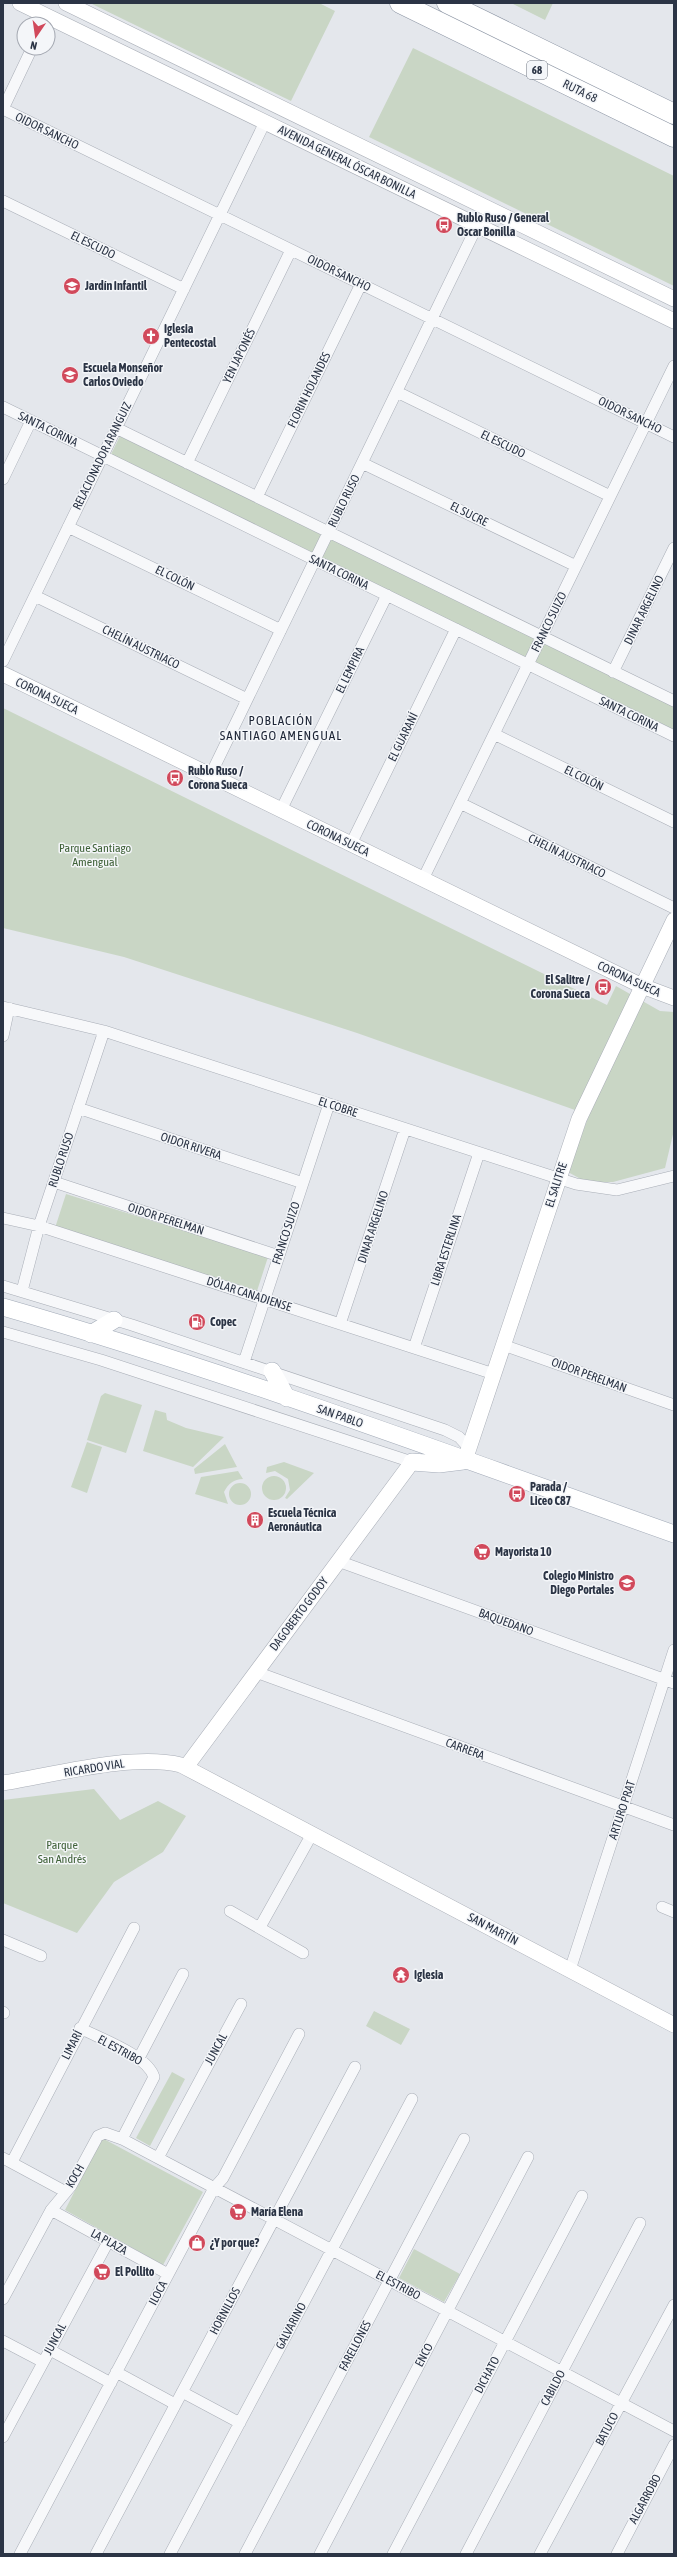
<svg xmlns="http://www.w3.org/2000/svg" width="677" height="2557" font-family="'Asap Condensed',sans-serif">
  <rect width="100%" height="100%" fill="#e4e7ec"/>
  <path fill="#c9d6c5" d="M90,3H319L335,11L291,101Z
    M511,3H553L545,20Z
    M413,48L674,176V286L369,137Z
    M121,434L674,707V731L111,454Z
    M3,708L607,1005L616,986L660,1011L674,1012V1130L665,1168L613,1182H586L568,1172L589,1115L357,1033L124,957L3,928Z
    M66,1194L268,1257L257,1291L55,1228Z
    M105,1393L142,1405L126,1453L87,1440L101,1396Z
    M155,1410L166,1413L167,1420L186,1428L224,1437L193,1467L143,1451Z
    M87,1442L102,1447L87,1493L71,1487Z
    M225,1444L237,1467L195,1474L194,1469Z
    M284,1462L314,1473L287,1499L285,1498L290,1490L288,1479L275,1471L266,1473L267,1467Z
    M238,1471L243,1479C234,1479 228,1484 224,1492L228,1504L195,1494L201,1477Z
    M262 1488a12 12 0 1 1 24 0a12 12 0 1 1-24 0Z
    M229 1494a11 11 0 1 1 22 0a11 11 0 1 1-22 0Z
    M94,1789L120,1820L158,1801L186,1816L163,1852L114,1882L77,1933L3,1903V1800Z
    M374,2011L410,2029L401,2045L366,2026Z
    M172,2072L185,2079L150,2146L136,2138Z
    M102,2138L203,2192L163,2265L65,2210Z
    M414,2249L460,2274L444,2302L399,2278Z"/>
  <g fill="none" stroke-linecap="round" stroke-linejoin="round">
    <g stroke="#a9aeb7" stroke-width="12">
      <path id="street" d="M3,109L674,437
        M3,109L32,48
        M3,201L184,289
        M397,392L610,496
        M3,407L674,736
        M116,428L674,701
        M187,463L291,250
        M362,463L576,566
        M3,479L31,421
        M257,497L361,284
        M68,527L281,630
        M35,596L247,699
        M3,661L265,122
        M613,672L674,548
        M494,734L674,822
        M210,776L477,226
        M460,803L674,908
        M281,810L387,595
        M351,844L456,629
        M423,879L674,366
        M3,1007L104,1031L576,1184L617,1190L674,1176
        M3,1036L9,1008
        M78,1108L303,1183
        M54,1182L279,1256
        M3,1218L39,1226L494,1374
        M3,1286L132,1325L445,1430L459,1437L469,1448
        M22,1291L39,1226L104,1031
        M340,1324L405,1129
        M3,1332L101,1360L412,1462
        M503,1345L674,1405
        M414,1348L479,1153
        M244,1362L329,1104
        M338,1561L674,1683
        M256,1672L674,1825
        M662,1907L674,1912
        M230,1911L303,1953
        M260,1927L312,1834
        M3,1940L41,1956
        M570,1970L674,1650
        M3,2012L4,2013
        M80,2028C101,2039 147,2055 154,2077L122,2139
        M139,2058L183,1974
        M3,2158L66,2192
        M158,2158L241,2004
        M12,2162L134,1928
        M51,2210L168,2274
        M3,2299L51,2210L71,2186L98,2136L105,2133L122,2139L674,2431
        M3,2341L43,2362
        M50,2350L111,2383
        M116,2372L175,2404
        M182,2392L240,2423
        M3,2437L108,2242
        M20,2554L214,2188L223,2178L299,2034
        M96,2554L355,2067
        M170,2554L412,2099
        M245,2554L464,2139
        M320,2554L528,2157
        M393,2554L582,2196
        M466,2554L640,2223
        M540,2554L674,2305
        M617,2554L674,2445"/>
    </g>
    <g stroke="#a9aeb7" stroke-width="16">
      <path id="secondary" d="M20,3L674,321
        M66,3L674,299
        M3,674L642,986L674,998
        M465,1460L579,1119L674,920
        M186,1767L412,1462
        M3,1783C54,1775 132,1753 181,1765L674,2025"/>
    </g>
    <g stroke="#a3abb8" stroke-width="18">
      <path id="primary" d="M3,1307C230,1372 451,1455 674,1534
        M91,1334L114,1320
        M272,1371L287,1398
        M412,1462L439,1464L463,1461"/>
    </g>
    <g stroke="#8b94a3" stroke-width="21">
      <path id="highway" d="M400,3L674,137
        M447,3L674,114"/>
    </g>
    <use href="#street" stroke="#f7f8fa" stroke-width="11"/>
    <use href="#secondary" stroke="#fff" stroke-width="15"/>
    <use href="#primary" stroke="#fff" stroke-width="17"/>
    <use href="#highway" stroke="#fff" stroke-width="20"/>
  </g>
  <defs>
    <g id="bus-disc" transform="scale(0.9)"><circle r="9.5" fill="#d1495b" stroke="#f4f6f9"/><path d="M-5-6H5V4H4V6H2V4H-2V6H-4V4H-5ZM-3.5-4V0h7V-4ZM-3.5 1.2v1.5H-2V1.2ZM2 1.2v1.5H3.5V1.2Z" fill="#fff"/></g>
    <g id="school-disc" transform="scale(0.9)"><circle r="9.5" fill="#d1495b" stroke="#f4f6f9"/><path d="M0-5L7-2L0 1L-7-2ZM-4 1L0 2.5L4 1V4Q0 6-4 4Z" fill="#fff"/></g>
    <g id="church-disc" transform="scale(0.9)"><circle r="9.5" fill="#d1495b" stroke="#f4f6f9"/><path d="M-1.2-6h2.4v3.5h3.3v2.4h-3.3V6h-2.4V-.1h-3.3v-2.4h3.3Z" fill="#fff"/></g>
    <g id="fuel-disc" transform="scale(0.9)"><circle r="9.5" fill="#d1495b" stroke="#f4f6f9"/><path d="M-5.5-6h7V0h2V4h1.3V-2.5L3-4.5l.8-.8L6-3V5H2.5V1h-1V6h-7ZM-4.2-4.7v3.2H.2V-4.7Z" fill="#fff"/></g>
    <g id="building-disc" transform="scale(0.9)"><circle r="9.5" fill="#d1495b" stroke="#f4f6f9"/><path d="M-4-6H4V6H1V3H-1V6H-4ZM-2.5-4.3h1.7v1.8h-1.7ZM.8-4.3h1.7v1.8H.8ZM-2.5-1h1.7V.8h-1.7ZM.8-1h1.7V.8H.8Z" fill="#fff"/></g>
    <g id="supermarket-disc" transform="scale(0.9)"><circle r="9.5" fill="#d1495b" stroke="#f4f6f9"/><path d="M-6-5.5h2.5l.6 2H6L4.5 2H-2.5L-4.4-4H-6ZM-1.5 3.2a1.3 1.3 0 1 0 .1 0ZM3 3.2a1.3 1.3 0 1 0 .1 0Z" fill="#fff"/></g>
    <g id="temple-disc" transform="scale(0.9)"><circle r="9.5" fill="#d1495b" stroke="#f4f6f9"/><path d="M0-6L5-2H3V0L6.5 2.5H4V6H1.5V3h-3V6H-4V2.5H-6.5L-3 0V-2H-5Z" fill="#fff"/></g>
    <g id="shop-disc" transform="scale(0.9)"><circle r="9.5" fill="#d1495b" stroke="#f4f6f9"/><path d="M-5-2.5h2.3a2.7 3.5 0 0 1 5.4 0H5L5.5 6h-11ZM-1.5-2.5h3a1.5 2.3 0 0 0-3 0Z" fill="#fff"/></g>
  </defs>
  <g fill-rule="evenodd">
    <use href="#bus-disc" x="444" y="225"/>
    <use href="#school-disc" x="72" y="286"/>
    <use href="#church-disc" x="151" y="336"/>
    <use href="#school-disc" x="70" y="375"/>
    <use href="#bus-disc" x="175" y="778"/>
    <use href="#bus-disc" x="603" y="987"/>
    <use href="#fuel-disc" x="197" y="1322"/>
    <use href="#bus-disc" x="517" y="1494"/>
    <use href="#building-disc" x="255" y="1520"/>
    <use href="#supermarket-disc" x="482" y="1552"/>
    <use href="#school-disc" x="627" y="1583"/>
    <use href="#temple-disc" x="401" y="1975"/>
    <use href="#supermarket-disc" x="238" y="2212"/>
    <use href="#shop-disc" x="197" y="2243"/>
    <use href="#supermarket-disc" x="102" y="2272"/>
  </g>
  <g text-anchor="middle" stroke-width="3" stroke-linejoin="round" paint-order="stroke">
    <rect fill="#f4f6f9" stroke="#676e7b" stroke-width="1" x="527" y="61" width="20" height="18" rx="3"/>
    <g font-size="11" font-weight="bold" fill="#2b3445">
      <text x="537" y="74">68</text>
    </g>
    <g font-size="12" fill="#2b3445" stroke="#f4f6f9">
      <text transform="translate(580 91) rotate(26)" y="4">RUTA 68</text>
      <text transform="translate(47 131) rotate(26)" y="4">OIDOR SANCHO</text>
      <text transform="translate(347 162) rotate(26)" y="4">AVENIDA GENERAL ÓSCAR BONILLA</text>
      <text transform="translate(93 245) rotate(26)" y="4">EL ESCUDO</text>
      <text transform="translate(339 273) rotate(26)" y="4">OIDOR SANCHO</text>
      <text transform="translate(239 356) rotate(-64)" y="4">YEN JAPONÉS</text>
      <text transform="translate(309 390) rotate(-64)" y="4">FLORIN HOLANDES</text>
      <text transform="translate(630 415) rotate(26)" y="4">OIDOR SANCHO</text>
      <text transform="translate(48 429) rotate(26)" y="4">SANTA CORINA</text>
      <text transform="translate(503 444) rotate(26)" y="4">EL ESCUDO</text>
      <text transform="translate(102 456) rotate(-64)" y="4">RELACIONADOR ARANGUIZ</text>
      <text transform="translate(344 501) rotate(-64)" y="4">RUBLO RUSO</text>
      <text transform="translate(469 514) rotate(26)" y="4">EL SUCRE</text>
      <text transform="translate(339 572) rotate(26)" y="4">SANTA CORINA</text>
      <text transform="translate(175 578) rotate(26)" y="4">EL COLÓN</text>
      <text transform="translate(644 610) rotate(-64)" y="4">DINAR ARGELINO</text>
      <text transform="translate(549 622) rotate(-64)" y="4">FRANCO SUIZO</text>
      <text transform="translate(141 647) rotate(26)" y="4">CHELÍN AUSTRIACO</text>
      <text transform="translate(350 670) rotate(-64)" y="4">EL LEMPIRA</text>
      <text transform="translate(47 696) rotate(26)" y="4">CORONA SUECA</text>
      <text transform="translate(629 714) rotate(26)" y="4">SANTA CORINA</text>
      <text transform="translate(403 737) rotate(-64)" y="4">EL GUARANÍ</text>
      <text transform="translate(584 778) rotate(26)" y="4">EL COLÓN</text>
      <text transform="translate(338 838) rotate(26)" y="4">CORONA SUECA</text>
      <text transform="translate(567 856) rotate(26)" y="4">CHELÍN AUSTRIACO</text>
      <text transform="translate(629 979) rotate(25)" y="4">CORONA SUECA</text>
      <text transform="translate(338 1107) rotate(18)" y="4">EL COBRE</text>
      <text transform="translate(191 1146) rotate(18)" y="4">OIDOR RIVERA</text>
      <text transform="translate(61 1160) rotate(-72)" y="4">RUBLO RUSO</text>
      <text transform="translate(556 1185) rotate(-72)" y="4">EL SALITRE</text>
      <text transform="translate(166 1219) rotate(18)" y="4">OIDOR PERELMAN</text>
      <text transform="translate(373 1227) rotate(-72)" y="4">DINAR ARGELINO</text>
      <text transform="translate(286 1233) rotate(-72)" y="4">FRANCO SUIZO</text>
      <text transform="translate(446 1250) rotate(-72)" y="4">LIBRA ESTERLINA</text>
      <text transform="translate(249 1294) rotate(18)" y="4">DÓLAR CANADIENSE</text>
      <text transform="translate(589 1375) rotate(20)" y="4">OIDOR PERELMAN</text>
      <text transform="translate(340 1416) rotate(19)" y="4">SAN PABLO</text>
      <text transform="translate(299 1614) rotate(-53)" y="4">DAGOBERTO GODOY</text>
      <text transform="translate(506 1622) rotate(20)" y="4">BAQUEDANO</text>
      <text transform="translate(465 1749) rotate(20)" y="4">CARRERA</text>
      <text transform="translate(94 1768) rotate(-9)" y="4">RICARDO VIAL</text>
      <text transform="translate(622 1810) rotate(-72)" y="4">ARTURO PRAT</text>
      <text transform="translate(493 1929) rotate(28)" y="4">SAN MARTÍN</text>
      <text transform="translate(72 2045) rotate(-63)" y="4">LIMARÍ</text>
      <text transform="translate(216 2049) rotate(-62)" y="4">JUNCAL</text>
      <text transform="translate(120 2050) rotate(29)" y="4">EL ESTRIBO</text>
      <text transform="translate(75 2176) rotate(-60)" y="4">KOCH</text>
      <text transform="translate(109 2242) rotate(29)" y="4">LA PLAZA</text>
      <text transform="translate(398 2285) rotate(28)" y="4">EL ESTRIBO</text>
      <text transform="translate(158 2293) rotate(-62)" y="4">ILOCA</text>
      <text transform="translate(225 2311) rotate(-62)" y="4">HORNILLOS</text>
      <text transform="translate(291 2326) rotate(-62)" y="4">GALVARINO</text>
      <text transform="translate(55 2339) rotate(-62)" y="4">JUNCAL</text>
      <text transform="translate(355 2346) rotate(-62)" y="4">FARELLONES</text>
      <text transform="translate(424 2355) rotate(-62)" y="4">ENCO</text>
      <text transform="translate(487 2375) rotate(-62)" y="4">DICHATO</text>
      <text transform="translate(553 2388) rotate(-62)" y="4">CABILDO</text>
      <text transform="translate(607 2429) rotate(-62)" y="4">BATUCO</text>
      <text transform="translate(645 2499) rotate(-62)" y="4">ALGARROBO</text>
    </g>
    <g font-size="12" font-weight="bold" fill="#2b3445" stroke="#f4f6f9" text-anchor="start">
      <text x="457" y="222">Rublo Ruso / General<tspan x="457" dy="14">Oscar Bonilla</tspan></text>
      <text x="85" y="290">Jardín Infantil</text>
      <text x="164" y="333">Iglesia<tspan x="164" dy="14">Pentecostal</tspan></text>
      <text x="83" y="372">Escuela Monseñor<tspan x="83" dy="14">Carlos Oviedo</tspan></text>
      <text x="188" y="775">Rublo Ruso /<tspan x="188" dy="14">Corona Sueca</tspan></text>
      <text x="590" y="984" text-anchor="end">El Salitre /<tspan x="590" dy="14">Corona Sueca</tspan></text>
      <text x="210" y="1326">Copec</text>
      <text x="530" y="1491">Parada /<tspan x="530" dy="14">Liceo C87</tspan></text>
      <text x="268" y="1517">Escuela Técnica<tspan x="268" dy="14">Aeronáutica</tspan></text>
      <text x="495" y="1556">Mayorista 10</text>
      <text x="614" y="1580" text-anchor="end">Colegio Ministro<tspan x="614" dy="14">Diego Portales</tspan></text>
      <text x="414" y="1979">Iglesia</text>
      <text x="251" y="2216">María Elena</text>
      <text x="210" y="2247">¿Y por que?</text>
      <text x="115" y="2276">El Pollito</text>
    </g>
    <g font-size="12" fill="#3f6138" stroke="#f4f6f9">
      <text x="95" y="852">Parque Santiago<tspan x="95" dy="14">Amengual</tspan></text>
      <text x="62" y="1849">Parque<tspan x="62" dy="14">San Andrés</tspan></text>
    </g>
    <g font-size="13" letter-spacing="1" fill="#1d2536" stroke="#f4f6f9">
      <text x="281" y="725">POBLACIÓN<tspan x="281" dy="15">SANTIAGO AMENGUAL</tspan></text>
    </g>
  </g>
  <rect width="677" height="2557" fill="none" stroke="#2b3445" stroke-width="8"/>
  <g transform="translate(36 36) rotate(193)"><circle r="19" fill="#f4f6f9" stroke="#a4a8b1"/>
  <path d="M0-3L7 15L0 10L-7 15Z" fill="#d1495b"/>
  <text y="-6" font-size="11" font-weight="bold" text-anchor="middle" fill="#2b3445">N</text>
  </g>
</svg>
